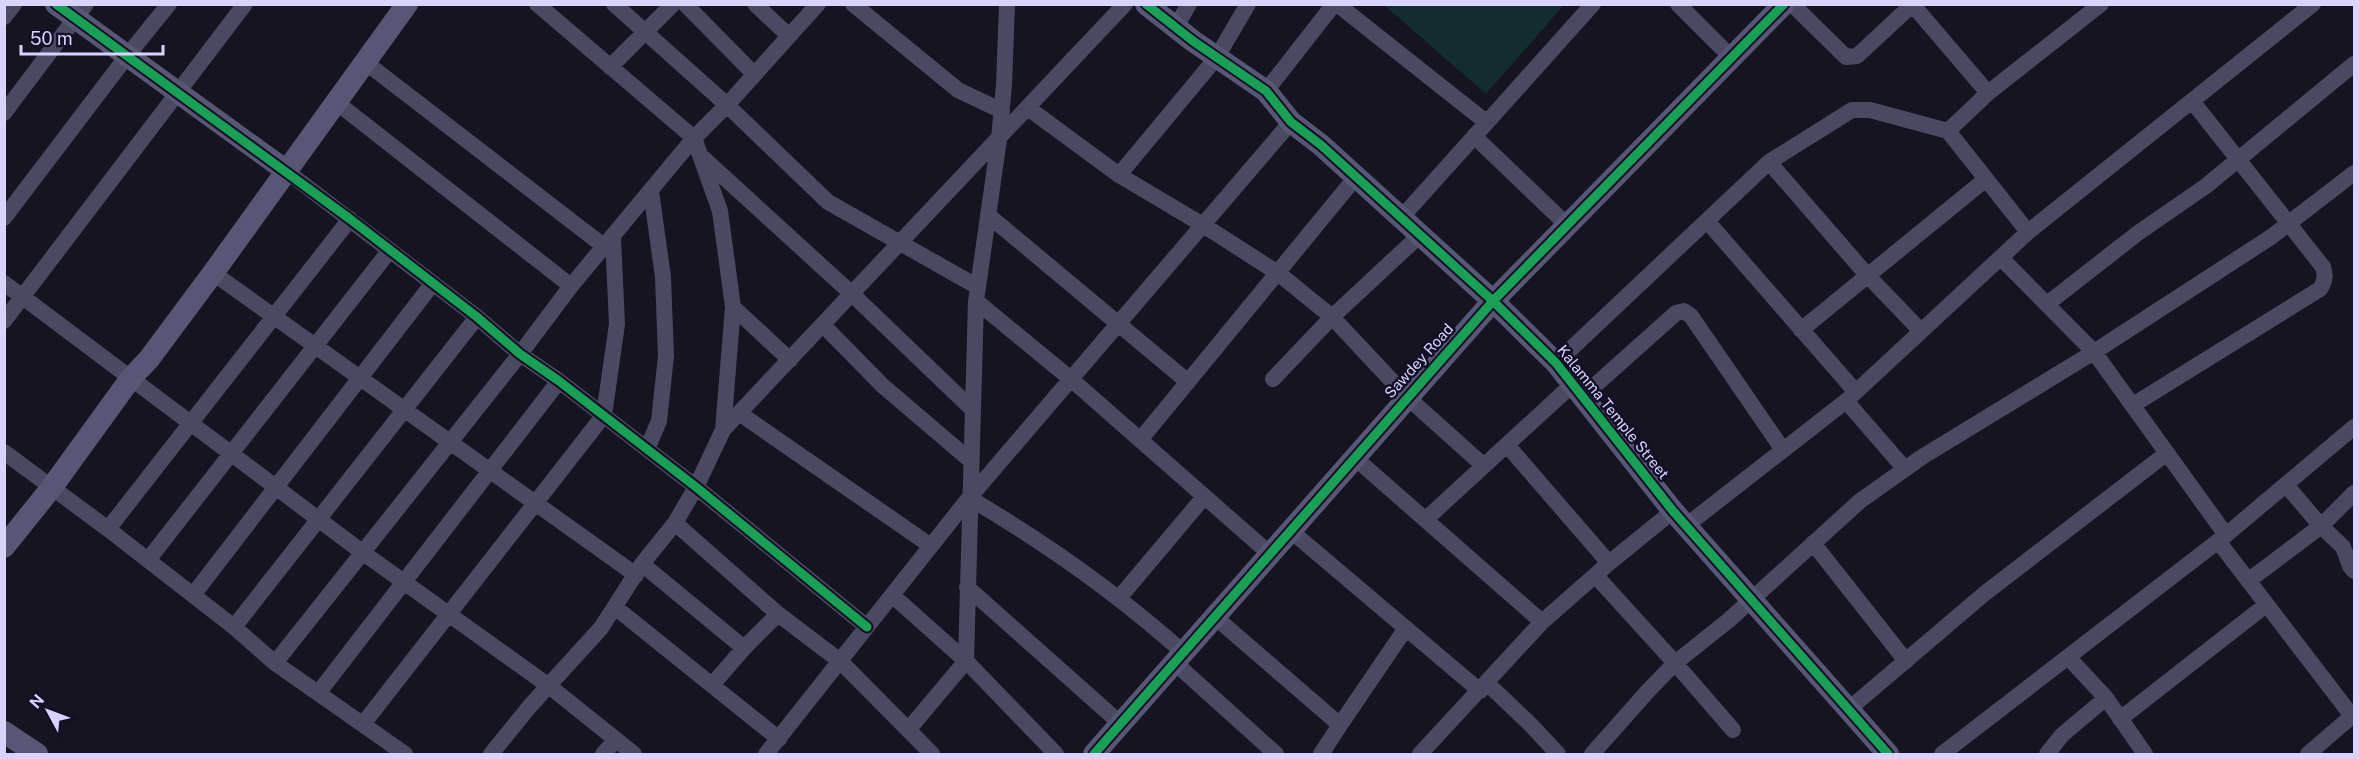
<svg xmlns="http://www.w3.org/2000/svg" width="2359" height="759" font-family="'Public Sans',sans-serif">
  <rect width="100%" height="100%" fill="#161421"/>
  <path fill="#132c2d" d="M1384,5H1564L1486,94Z"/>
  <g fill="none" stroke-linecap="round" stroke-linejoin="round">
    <path stroke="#4a4962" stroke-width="16" d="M614,4L727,105L828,202L978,287
      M685,4L754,74
      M755,4L789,36
      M853,4L958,90L1002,111
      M1337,4L1486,122
      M1678,4L1732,58
      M1792,4L1846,57L1857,56L1912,5
      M1912,4L1988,93
      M4,17L14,4
      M1176,27L1189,4
      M365,62L605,247
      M610,67L673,4
      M1266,91L1334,4
      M336,102L571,286
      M1028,108L1119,175L1203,225L1278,273L1332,317L1407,397L1484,466
      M4,113L86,4
      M1948,131L1988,93L2101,4
      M1474,136L1567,225
      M703,158L852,294L972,409
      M1769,162L1867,275L1921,331
      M285,170L477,317L520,354L559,381L696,487L867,627
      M1119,175L1217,57L1248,4
      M988,215L1188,382
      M4,218L127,56L169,4
      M1401,218L1593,4
      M1707,221L1855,391
      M2001,258L2094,352L2226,535
      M213,273L636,575
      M4,283L362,552L549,686L634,754
      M976,301L1072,380L1270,554
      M2047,304L2138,233L2206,186L2354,64
      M733,307L790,360
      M4,321L245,4
      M823,325L883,386L971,461
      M1801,330L1986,179
      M1556,363L1769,162L1852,110H1870L1948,131L2028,232
      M1273,379L1332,317L1420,235
      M1582,397L1676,313L1684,311L1691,316L1783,450
      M1846,401L1905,469
      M2133,405L2320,289C2325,281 2326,276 2323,267L2192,101
      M739,413L931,546
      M723,430L1125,4
      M1140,440L1356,177
      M1507,445L1609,563
      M647,449L659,421L666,356L663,277L651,191
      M4,452L108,529L234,627L275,663L405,754
      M1355,458L1542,622
      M2286,485L2321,526L2343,547L2350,566L2354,571
      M969,498C1046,543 1118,594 1184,653
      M1426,519L1573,384
      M675,523L778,614L840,661L932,754
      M1687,525L1846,401L2028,232L2313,4
      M108,529L350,219
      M1291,531L1480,691
      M2218,541L2352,716L2308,754
      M1813,543L1906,661
      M148,560L390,250
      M642,564L744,648
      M1596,576L1675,663L1733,730
      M2248,581L2321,526L2354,493
      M967,587L1121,724
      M193,595L433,283
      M892,595L966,661L1056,754
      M1119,598L1204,497
      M616,608L779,739
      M1215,617L1340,725L1321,754
      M234,627L477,317
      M2068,657L2106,698L2145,754
      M275,663L520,354L571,286L694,138L727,105L818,4
      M1175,663L1276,754
      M1487,683L1531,725L1558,754
      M712,685L744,648L778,614
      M319,692L559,381
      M1849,709L1984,594L2167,453
      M2120,719L2266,605
      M363,724L604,415L617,324L613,238
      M1340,725L1406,628
      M908,730L966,661L976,301L999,139L1004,85L1007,4
      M491,754L530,706L601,628L642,564L675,523L696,487L723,430L733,307L720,211L694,138L537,4
      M603,754L616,740
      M766,754L969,498L1291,122
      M1420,754L1542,622L1609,563L1673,511
      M1592,754L1647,692L1675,663L1729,620L1860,501L1922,457L2094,352L2271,237L2354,173
      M1942,754L2226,535L2354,427
      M2047,754L2062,735L2106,698"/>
    <path stroke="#575674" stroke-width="22" d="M56,4L285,170
      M1146,4L1193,41L1266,91L1291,122L1321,145L1493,301L1556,363L1673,511L1888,754
      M4,547L52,487L131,378L149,359L213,273L407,4
      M4,732L37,754
      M1094,754L1493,301L1784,4"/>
    <g stroke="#130f26" stroke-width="13">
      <path id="cycleway" d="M56,4L350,219L477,317L520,354L559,381L696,487L867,627
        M1146,4L1193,41L1266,91L1291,122L1321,145L1493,301L1556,363L1673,511L1888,754
        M1094,754L1493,301L1784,4"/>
    </g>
    <use href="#cycleway" stroke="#1a9f57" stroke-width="9"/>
  </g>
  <g text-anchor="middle" stroke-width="5" stroke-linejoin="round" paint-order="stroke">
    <g font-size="15" fill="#d9d4ff" stroke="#130f26">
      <text transform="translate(1419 361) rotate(-48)" y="5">Sawdey Road</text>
      <text transform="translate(1613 412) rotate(51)" y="5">Kalamma Temple Street</text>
    </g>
  </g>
  <rect width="2359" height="759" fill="none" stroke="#d9d4ff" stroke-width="12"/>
  <g transform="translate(48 711) rotate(311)" stroke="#130f26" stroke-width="4.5" paint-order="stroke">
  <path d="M0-4.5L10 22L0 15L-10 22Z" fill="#d9d4ff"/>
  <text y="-9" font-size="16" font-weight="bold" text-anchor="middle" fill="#d9d4ff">N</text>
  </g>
  <path d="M21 45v9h142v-9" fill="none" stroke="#d9d4ff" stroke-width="3"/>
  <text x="30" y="45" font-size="18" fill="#d9d4ff" stroke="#130f26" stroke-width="4.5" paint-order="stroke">50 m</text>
</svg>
